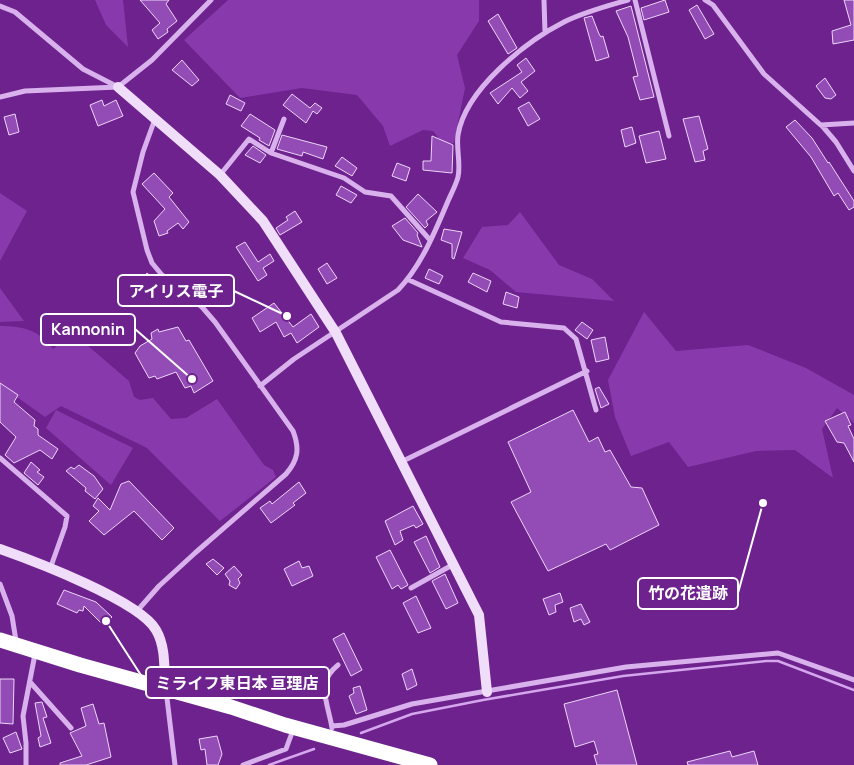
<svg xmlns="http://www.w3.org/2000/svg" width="854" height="765" font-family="Manrope,'Noto Sans JP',sans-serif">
  <rect width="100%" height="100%" fill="#6d228e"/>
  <path fill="#883aad" d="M95,0H123L128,47L106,25Z
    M228,0H479V21L457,55L465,88L454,143L444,145L433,131L423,130L390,146L383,126L357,95L302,88L240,98L184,40Z
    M0,193L27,211L0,261Z
    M520,212L559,265L592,279L614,301L516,292L490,270L463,258L482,227L508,225Z
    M0,288L24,321L0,322Z
    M644,312L676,351L748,345L806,368L854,395V423L837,408L822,429L833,478L795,450L756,451L688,467L669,442L631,456L615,417L608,380Z
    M0,326C23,326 39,330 53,349L73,333L129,381L134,397L140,400L153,398L171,419L186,418L217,399L264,465L273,470L276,477L220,521L147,448L61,406L45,417L0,385Z
    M56,410L133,448L111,485L46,428Z"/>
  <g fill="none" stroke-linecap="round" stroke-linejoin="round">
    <path stroke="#d5a5ed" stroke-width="2.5" d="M361,733L412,714L483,700L623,676L766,661H778L854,690
      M269,765L314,749"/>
  </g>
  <path fill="#934bb5" stroke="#edd6f9" d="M140,0H169L166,4L177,21L167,29L168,32L158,39L152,30L160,23Z
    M665,0L669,12L644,20L641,8Z
    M844,0H854V40L833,44L832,31L851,25Z
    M697,5L714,34L705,39L689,10Z
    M631,6L654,97L640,100L633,77L638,76L628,37L616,11Z
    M498,14L517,48L508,54L488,21Z
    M592,16L599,34L601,37L603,36L609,57L596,61L584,18Z
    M526,58L535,71L521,82L528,91L520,98L512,88L498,104L490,93L522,72L517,65Z
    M182,60L199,80L192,86L172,70Z
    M825,78L836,95L831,99L825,98L816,86Z
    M292,94L310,108L315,103L322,108L317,114L313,111L306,123L283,105Z
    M230,95L245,103L241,111L226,104Z
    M102,100L104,106L116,100L123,116L98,126L90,105Z
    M529,102L540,119L528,126L518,108Z
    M15,114L19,132L9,135L4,117Z
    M250,114L275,130L269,146L259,140L260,138L241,126Z
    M699,116L708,149L703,151L705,160L695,162L683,119Z
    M795,120L812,138L828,163L829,162L854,201V207L849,210L838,193L834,196L811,157L786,127Z
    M632,127L636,143L625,147L621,130Z
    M659,131L666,159L646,163L639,136Z
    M282,135L327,147L323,159L303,152L302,156L277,149Z
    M432,136L453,145L452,173L423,170V161H431Z
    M253,146L266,155L260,163L245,155Z
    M342,157L357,168L352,176L335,166Z
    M397,163L410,168L406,181L392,176Z
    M154,173L173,193L169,197L189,222L183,229L178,223L167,231L168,233L159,236L154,221L165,209L142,184Z
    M341,186L357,195L351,203L336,195Z
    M418,194L437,212L426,221L428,225L425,228L406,207Z
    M295,211L302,222L280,235L276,228L288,220L286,217Z
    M405,218L418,233L417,235L422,247L403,240L392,226Z
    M444,229L462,232L454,259L452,258V244L441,240Z
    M245,242L258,262L270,254L274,261L263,268L267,275L258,281L236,247Z
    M327,263L337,278L327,284L318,269Z
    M429,269L443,276L439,284L425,278Z
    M147,273L158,282L157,285L161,289L156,295L139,282Z
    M473,273L491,281L487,292L468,282Z
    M506,292L519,297L517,308L503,304Z
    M274,303L293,327L311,314L319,327L297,343L291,333L284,337L276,322L260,332L252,318Z
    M582,322L593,330L587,339L575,330Z
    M178,327L186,341L189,340L213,381L194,393L191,386L185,388L176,372L157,379L155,376L149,378L135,353L140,346L152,339L151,333L158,329L159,332Z
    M605,337L609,359L596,362L591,340Z
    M0,383L18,395L14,402L35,420L34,426L38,429V435L58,449L52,459L40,450L14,463L5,455L16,437L0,422Z
    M599,387L609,404L601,408L595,389Z
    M573,410L589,442L598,437L605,452L610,450L631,487L642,488L659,525L610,550L606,544L548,571L511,502L531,492L508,442Z
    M845,412L851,425L848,426L854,439V462L844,443L837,442L825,421Z
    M31,462L40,470L37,472L44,477L38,485L24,473Z
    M79,465L94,476L103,489L95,499L85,491L86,488L66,471L71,467L74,469Z
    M129,481L174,528L162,540L134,511L104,535L89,521L99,511L93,506L98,498L110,510L121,484Z
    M299,482L306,493L293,503L295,505L271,523L260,508L270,501L272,504Z
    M413,506L423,524L416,528L414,525L400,531L403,540L395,545L385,521Z
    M426,536L440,567L430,573L414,542Z
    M390,550L408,585L401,589L398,585L392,589L376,557Z
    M213,559L224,568L217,575L206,564Z
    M299,561L302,568L309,566L313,576L292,586L284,569Z
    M234,566L242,575L238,579L240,583L236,589L229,585L230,581L225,574Z
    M445,574L458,603L446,609L432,581Z
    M64,590L96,602L112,617L104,626L84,606L83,611L79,610L77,613L57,604Z
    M560,593L563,602L555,605L556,612L549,615L543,599Z
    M416,596L431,628L418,633L403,603Z
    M581,604L590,622L584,625L581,619L574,622L570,608Z
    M344,633L362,670L351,676L333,639Z
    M412,669L417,685L407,690L402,674Z
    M0,679H14L13,724L0,723Z
    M360,686L367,710L356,714L349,696L354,693L353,688Z
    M617,690L637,765H597L594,755L598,754L594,741L575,747L564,704Z
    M42,702L47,717L43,718L51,743L40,747L38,738L41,736L35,703Z
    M93,704L99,724L104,723L111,757L86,765H60V763L82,756L70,733L86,726L81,708Z
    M16,732L22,749L10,753L3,738Z
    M217,736L222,754L218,765H207L205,749L201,750L199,739Z
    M730,751L732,757L754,751L758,765H688L687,762Z"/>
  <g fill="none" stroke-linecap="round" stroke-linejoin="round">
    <path stroke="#d9b1ec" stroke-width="5" d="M544,0L545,33
      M635,0L669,136
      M705,0L713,5L764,74L824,128L836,142L854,171
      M0,6L15,12L83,69L118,87
      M0,97L25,91L118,87L152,60L211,0
      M821,125L854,123
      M271,153L284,119
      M220,175L249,139L271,153L344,178L365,192L391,196L430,240
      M409,280L501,322L564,328L576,339L596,410
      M260,386L294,359L398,290C421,266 435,232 448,201C451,194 456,185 458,177C461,164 456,148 458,135C465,90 525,42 564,22C584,12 607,6 628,0
      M0,458L67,516L65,527L50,569
      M403,461L587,371
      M0,584L12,616L16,641
      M411,588L454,564
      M137,611L159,586L195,553L286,474C298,460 300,449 293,431L215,322L202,307L162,275L152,263L147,250L133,192L143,152L155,119
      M30,682L71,728
      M166,690L175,765
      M332,726L344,725L412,704L626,667L778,653L854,680
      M332,728C328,702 315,683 338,665
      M26,765V743L23,716L35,654
      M243,765L286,749L293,730"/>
    <path stroke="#f0ddf9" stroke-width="10" d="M118,87L220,175L263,221L336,333L479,615L487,692
      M0,549C34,561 140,601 156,630C166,647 164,669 165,687"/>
    <path stroke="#fff" stroke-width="15" d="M0,640L80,665L231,707L285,725L430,765"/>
  </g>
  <path fill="none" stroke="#fff" stroke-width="2" d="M287 316L234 291M192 379L135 329M763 503L738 593M106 621L146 683"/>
  <g fill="#fff" stroke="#6d228e" stroke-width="2">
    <circle cx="287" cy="316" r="5"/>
    <circle cx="192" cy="379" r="5"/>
    <circle cx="763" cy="503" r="5"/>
    <circle cx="106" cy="621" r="5"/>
  </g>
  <g fill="#6d228e" stroke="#fff" stroke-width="2">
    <rect x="118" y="275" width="116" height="31" rx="5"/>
    <rect x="41" y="314" width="94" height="31" rx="5"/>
    <rect x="638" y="578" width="100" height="31" rx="5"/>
    <rect x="146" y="667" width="183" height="31" rx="5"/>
  </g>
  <g font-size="16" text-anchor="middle" font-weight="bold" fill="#fff">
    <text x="176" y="297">アイリス電子</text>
    <text x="88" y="335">Kannonin</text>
    <text x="688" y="599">竹の花遺跡</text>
    <text x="237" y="689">ミライフ東日本 亘理店</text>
  </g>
</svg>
